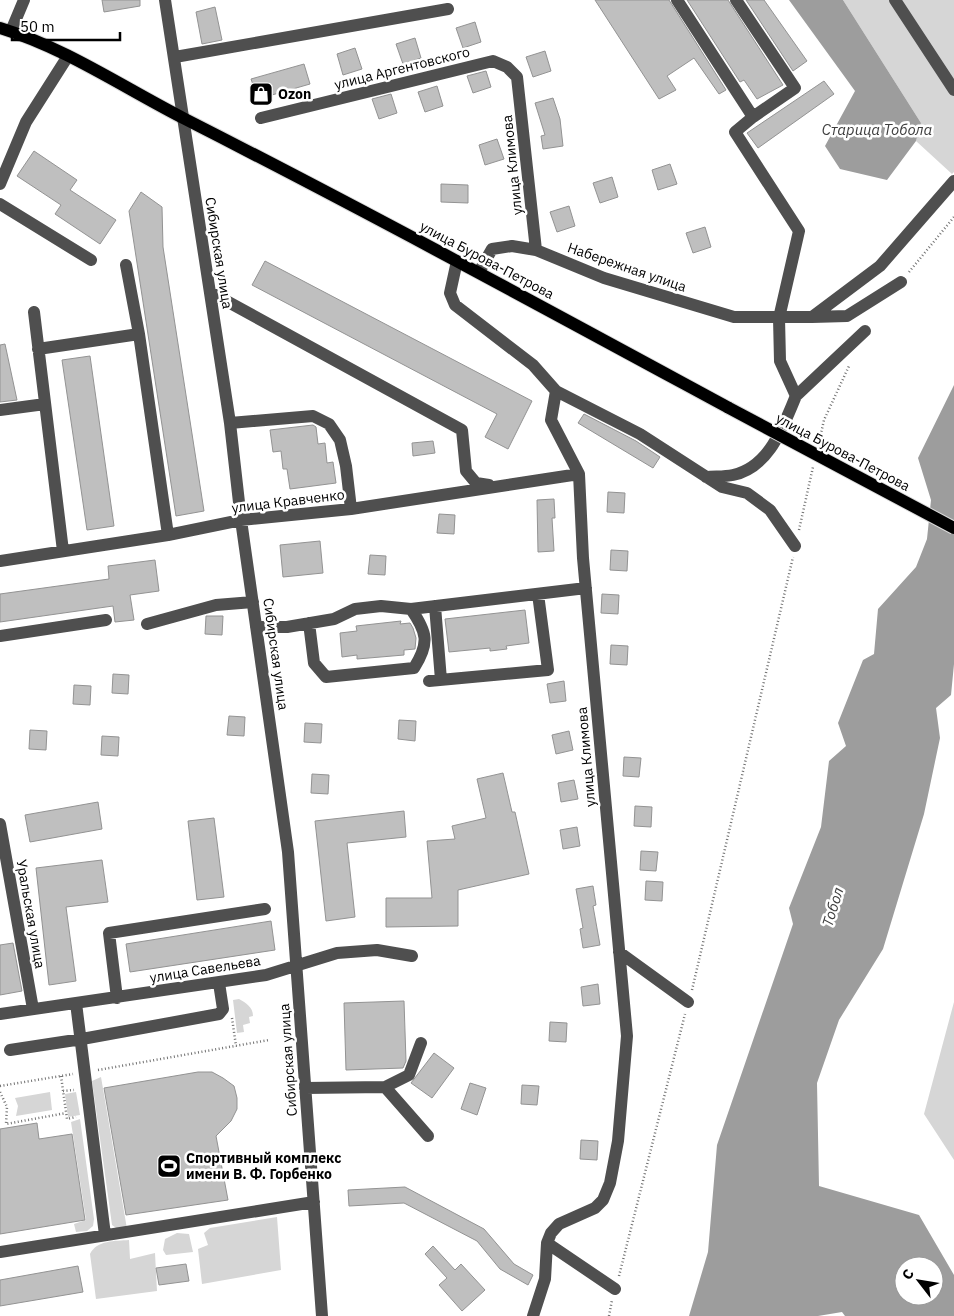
<svg xmlns="http://www.w3.org/2000/svg" width="954" height="1316" font-family="'IBM Plex Sans',sans-serif">
  <rect width="100%" height="100%" fill="#fff"/>
  <path fill="#d6d6d6" d="M843,0H954V172L952,174L916,141L921,123Z
    M239,999C246,1003 253,1007 253,1016L249,1017L250,1023L243,1025L244,1032L237,1033L233,1000Z
    M954,1002V1160L924,1114Z
    M101,1077L127,1229L119,1230L112,1225L92,1081Z
    M50,1092L52,1110L16,1116L18,1106L15,1098Z
    M76,1092L80,1115L68,1117L65,1094Z
    M80,1119L94,1219L93,1226L87,1231L76,1232L74,1224L86,1220L71,1122Z
    M277,1217L281,1270L202,1284L198,1249L208,1245L204,1233L210,1228Z
    M177,1233L189,1234L193,1252L166,1255L163,1250L165,1239Z
    M129,1240L130,1259L155,1253L157,1291L96,1299L90,1254C97,1240 115,1241 129,1240Z"/>
  <path fill="#9d9d9d" fill-rule="evenodd" d="M789,0H843L921,123L916,141L887,180L840,169L825,146L855,91Z
    M954,385V664L951,695L936,708L940,738L924,814L883,949L839,1020L817,1083L819,1186L919,1215L954,1275V1316H845L842,1312L818,1316H689L708,1252L717,1145L793,924L789,908L821,827L829,761L846,746L838,723L863,660L874,654L878,609L916,567L927,539L931,500L918,458ZM904,1266H934V1296H904Z"/>
  <path fill="#bfbfbf" stroke="#939393" d="M102,0H140V6L104,12Z
    M595,0H669L726,90L719,94L694,58L667,76L676,90L659,99Z
    M687,0H728L783,85L757,99L744,80L740,82Z
    M746,0H764L807,61L793,71Z
    M215,7L222,40L202,44L196,12Z
    M475,22L481,42L463,48L456,28Z
    M415,38L421,58L403,64L396,44Z
    M355,48L362,69L343,75L337,54Z
    M545,51L551,71L533,77L526,57Z
    M304,64L310,84L258,99L251,79Z
    M486,71L491,87L473,93L467,76Z
    M824,81L834,94L758,148L747,133Z
    M437,86L443,106L425,112L418,92Z
    M391,94L397,113L379,119L372,99Z
    M553,98L560,119L563,146L543,149L541,136L545,135L535,103Z
    M497,139L504,159L485,165L479,145Z
    M34,151L77,180L70,190L116,220L100,244L55,214L61,205L17,176Z
    M670,164L677,184L658,190L652,170Z
    M612,177L618,197L600,203L593,183Z
    M441,184L468,185V203L441,202Z
    M141,192L162,207L163,247L204,511L176,516L129,211Z
    M569,206L575,226L557,232L550,212Z
    M705,227L711,247L693,253L686,233Z
    M265,261L532,401L508,449L485,437L497,414L252,285Z
    M5,344L17,400L0,402V345Z
    M90,356L114,526L87,530L62,360Z
    M584,414L636,441L660,457L653,468L578,423Z
    M313,425L316,427L318,444L325,443L327,463L333,462L336,483L290,489L287,469H283L281,451L273,452L270,430Z
    M433,441L435,453L413,456L412,443Z
    M608,492L625,493L624,513L607,512Z
    M554,499L555,518H552L554,551L538,552L537,500Z
    M439,514L455,515L454,534L437,533Z
    M320,541L323,573L283,577L280,545Z
    M611,550L628,551L627,571L610,570Z
    M370,555L386,556L385,575L368,574Z
    M155,560L159,591L130,595L134,620L115,622L113,606L0,622V594L109,579L108,566Z
    M602,594L619,595L618,614L601,613Z
    M525,610L529,643L506,646L507,649L490,651V648L449,652L445,619Z
    M206,616H223L222,635L205,634Z
    M401,621L400,624L410,623L413,628L416,638L415,649L404,650V655L357,659V655L342,657L340,633L357,631L356,626Z
    M611,645L628,646L627,665L610,664Z
    M113,674L129,675L128,694L112,693Z
    M564,681L566,701L550,703L547,684Z
    M74,685L91,686L90,705L73,704Z
    M229,716L245,717L244,736L227,735Z
    M399,720L416,721L415,741L398,739Z
    M305,723L322,724L321,743L304,742Z
    M30,730L47,731L46,750L29,749Z
    M569,731L573,750L556,754L552,735Z
    M102,736L119,737L118,756L101,755Z
    M624,757L641,758L639,777L623,776Z
    M503,773L512,812H515L529,874L458,890V926L386,927V898H432L427,841L455,839L452,826L486,818L477,779Z
    M312,774L329,775L328,794L311,793Z
    M574,780L578,799L561,802L558,783Z
    M98,802L102,829L30,842L25,815Z
    M635,806L652,807L651,827L634,826Z
    M404,811L406,837L347,843L355,917L326,921L315,821Z
    M214,818L224,897L197,900L188,821Z
    M577,827L580,846L563,849L560,830Z
    M641,851L658,852L656,871L640,870Z
    M102,860L108,902L66,907L76,981L49,985L36,868Z
    M646,881L663,882L662,901L645,900Z
    M593,886L596,905L593,906L600,945L583,948L580,929L583,928L576,889Z
    M271,921L275,950L130,972L126,944Z
    M13,943L22,991L0,995V945Z
    M598,984L600,1004L583,1006L581,987Z
    M404,1001L406,1061L403,1068L346,1070L344,1003Z
    M550,1022L567,1023L566,1042L549,1041Z
    M434,1053L454,1068L432,1098L411,1083Z
    M198,1072H212L223,1078L234,1086L237,1098V1109L231,1121L216,1136L228,1200L126,1215L104,1088Z
    M470,1083L486,1088L477,1115L461,1109Z
    M522,1085L539,1086L537,1105L521,1104Z
    M37,1123L39,1139L72,1134L85,1220L0,1234V1129Z
    M581,1140L598,1141L597,1160L580,1159Z
    M405,1187L484,1229L514,1264L533,1275L528,1285L500,1269L477,1241L404,1203L349,1206L348,1190Z
    M433,1246L455,1270L461,1264L485,1290L462,1311L439,1285L447,1278L425,1254Z
    M186,1264L189,1281L159,1285L156,1268Z
    M78,1266L83,1292L0,1306V1280Z"/>
  <g fill="none" stroke-linecap="round" stroke-linejoin="round">
    <g stroke="#dbdbdb" stroke-width="14">
      <path id="major" d="M0,28C66,48 124,88 185,119C368,212 548,310 729,408"/>
    </g>
    <path stroke="#717171" stroke-width="2.5" stroke-dasharray="1 2.5" stroke-linecap="butt" d="M909,272L954,217
      M819,442L824,420L849,366
      M799,530L813,467
      M692,990L793,557
      M232,1018L236,1046
      M98,1070L269,1040
      M61,1076L67,1119L76,1117
      M0,1086L73,1074
      M63,1091L74,1090
      M0,1092L7,1107L6,1124L66,1113
      M619,1276L685,1014
      M609,1316L612,1300"/>
    <path stroke="#4f4f4f" stroke-width="12" d="M165,0L230,423L241,520L288,852L322,1316
      M677,0L753,117L795,88L736,0
      M895,0L954,90
      M11,31L24,0
      M175,57L448,9
      M261,118L493,61L507,67L517,77L536,250
      M0,184L26,122L68,56
      M0,204L91,260
      M457,261L450,293L455,305L533,365L556,391L551,420L579,474L583,558L627,1036L618,1141L610,1183L603,1200L595,1208L559,1224L551,1233L547,1243L545,1279L533,1316
      M126,265L139,334
      M479,272L492,249L512,246L536,250L604,278L734,317H812L880,266L954,181
      M210,292L462,430L466,471L476,483L489,485
      M34,312L63,551
      M812,317L847,316L901,282
      M38,349L139,334L168,535
      M556,391L640,434L722,487L747,493L770,510L795,546
      M796,396L865,331
      M0,410L45,404
      M230,423L313,416L329,424L340,440L346,466L351,509
      M706,477C714,476 724,477 733,475C770,467 783,426 796,396L780,361L779,318L799,231L735,132L753,117
      M0,561L168,535L241,520L351,509L579,474
      M435,606L441,680
      M411,609L586,588
      M147,624L216,605L253,602
      M256,627H287L334,619L355,609L381,606L411,609C427,632 430,643 414,668L326,677L314,663L309,623
      M0,636L106,620
      M429,681L548,670L538,594
      M0,824L33,1009
      M619,952L688,1002
      M117,998L109,933L265,909
      M76,1003L105,1235
      M0,1014L266,975L337,953L377,950L412,956
      M10,1050L82,1039L219,1014L223,1009L219,983
      M385,1087L428,1136
      M305,1088L385,1087L409,1075L421,1043
      M547,1243L615,1289
      M0,1252L314,1202"/>
    <use href="#major" stroke="#000" stroke-width="12"/>
    <g stroke="#dbdbdb" stroke-width="14" stroke-linecap="butt">
      <path id="major-bridge" d="M729,408L954,528"/>
    </g>
    <use href="#major-bridge" stroke="#000" stroke-width="12"/>
  </g>
  <defs>
    <g id="shop-square" transform="scale(1.25)"><rect x="-9" y="-9" width="18" height="18" rx="4" fill="#000" stroke="#fff"/><path d="M-5-2.5h2.3a2.7 3.5 0 0 1 5.4 0H5L5.5 6h-11ZM-1.5-2.5h3a1.5 2.3 0 0 0-3 0Z" fill="#fff"/></g>
    <g id="stadium-square" transform="scale(1.25)"><rect x="-9" y="-9" width="18" height="18" rx="4" fill="#000" stroke="#fff"/><path d="M0-5a6.5 5 0 1 0 0 10a6.5 5 0 1 0 0-10ZM-3.5-1.8h7v3.6h-7Z" fill="#fff"/></g>
  </defs>
  <g fill-rule="evenodd">
    <use href="#shop-square" x="261" y="94"/>
    <use href="#stadium-square" x="169" y="1166"/>
  </g>
  <g text-anchor="middle" stroke-width="5" stroke-linejoin="round" paint-order="stroke">
    <g font-size="14" fill="#000" stroke="#fff">
      <text transform="translate(402 68) rotate(-14)" y="5">улица Аргентовского</text>
      <text transform="translate(512 165) rotate(-96)" y="5">улица Климова</text>
      <text transform="translate(219 253) rotate(81)" y="5">Сибирская улица</text>
      <text transform="translate(487 260) rotate(28)" y="5">улица Бурова-Петрова</text>
      <text transform="translate(627 267) rotate(19)" y="5">Набережная улица</text>
      <text transform="translate(843 452) rotate(28)" y="5">улица Бурова-Петрова</text>
      <text transform="translate(288 501) rotate(-7)" y="5">улица Кравченко</text>
      <text transform="translate(276 654) rotate(82)" y="5">Сибирская улица</text>
      <text transform="translate(586 757) rotate(-95)" y="5">улица Климова</text>
      <text transform="translate(31 914) rotate(80)" y="5">Уральская улица</text>
      <text transform="translate(205 969) rotate(-9)" y="5">улица Савельева</text>
      <text transform="translate(288 1060) rotate(-94)" y="5">Сибирская улица</text>
    </g>
    <g font-size="14" font-weight="bold" fill="#000" stroke="#fff" text-anchor="start">
      <text x="278" y="99">Ozon</text>
      <text x="186" y="1163">Спортивный комплекс<tspan x="186" dy="16">имени В. Ф. Горбенко</tspan></text>
    </g>
    <g font-size="15" font-style="italic" fill="#3e3e3e" stroke="#fff">
      <text x="877" y="135">Старица Тобола</text>
      <text transform="translate(833 907) rotate(-73)" y="5">Тобол</text>
    </g>
  </g>
  <g transform="translate(919 1281) rotate(301)"><circle r="24" fill="#ffffff" stroke="#999999"/>
  <path d="M0-4L9 19L0 12L-9 19Z" fill="#000000"/>
  <text y="-8" font-size="14" font-weight="bold" text-anchor="middle" fill="#000000">С</text>
  </g>
  <path d="M12 32v8h108v-8" fill="none" stroke="#000000" stroke-width="2.5"/>
  <text x="20" y="32" font-size="15" fill="#000000" stroke="#ffffff" stroke-width="4" paint-order="stroke">50 m</text>
</svg>
